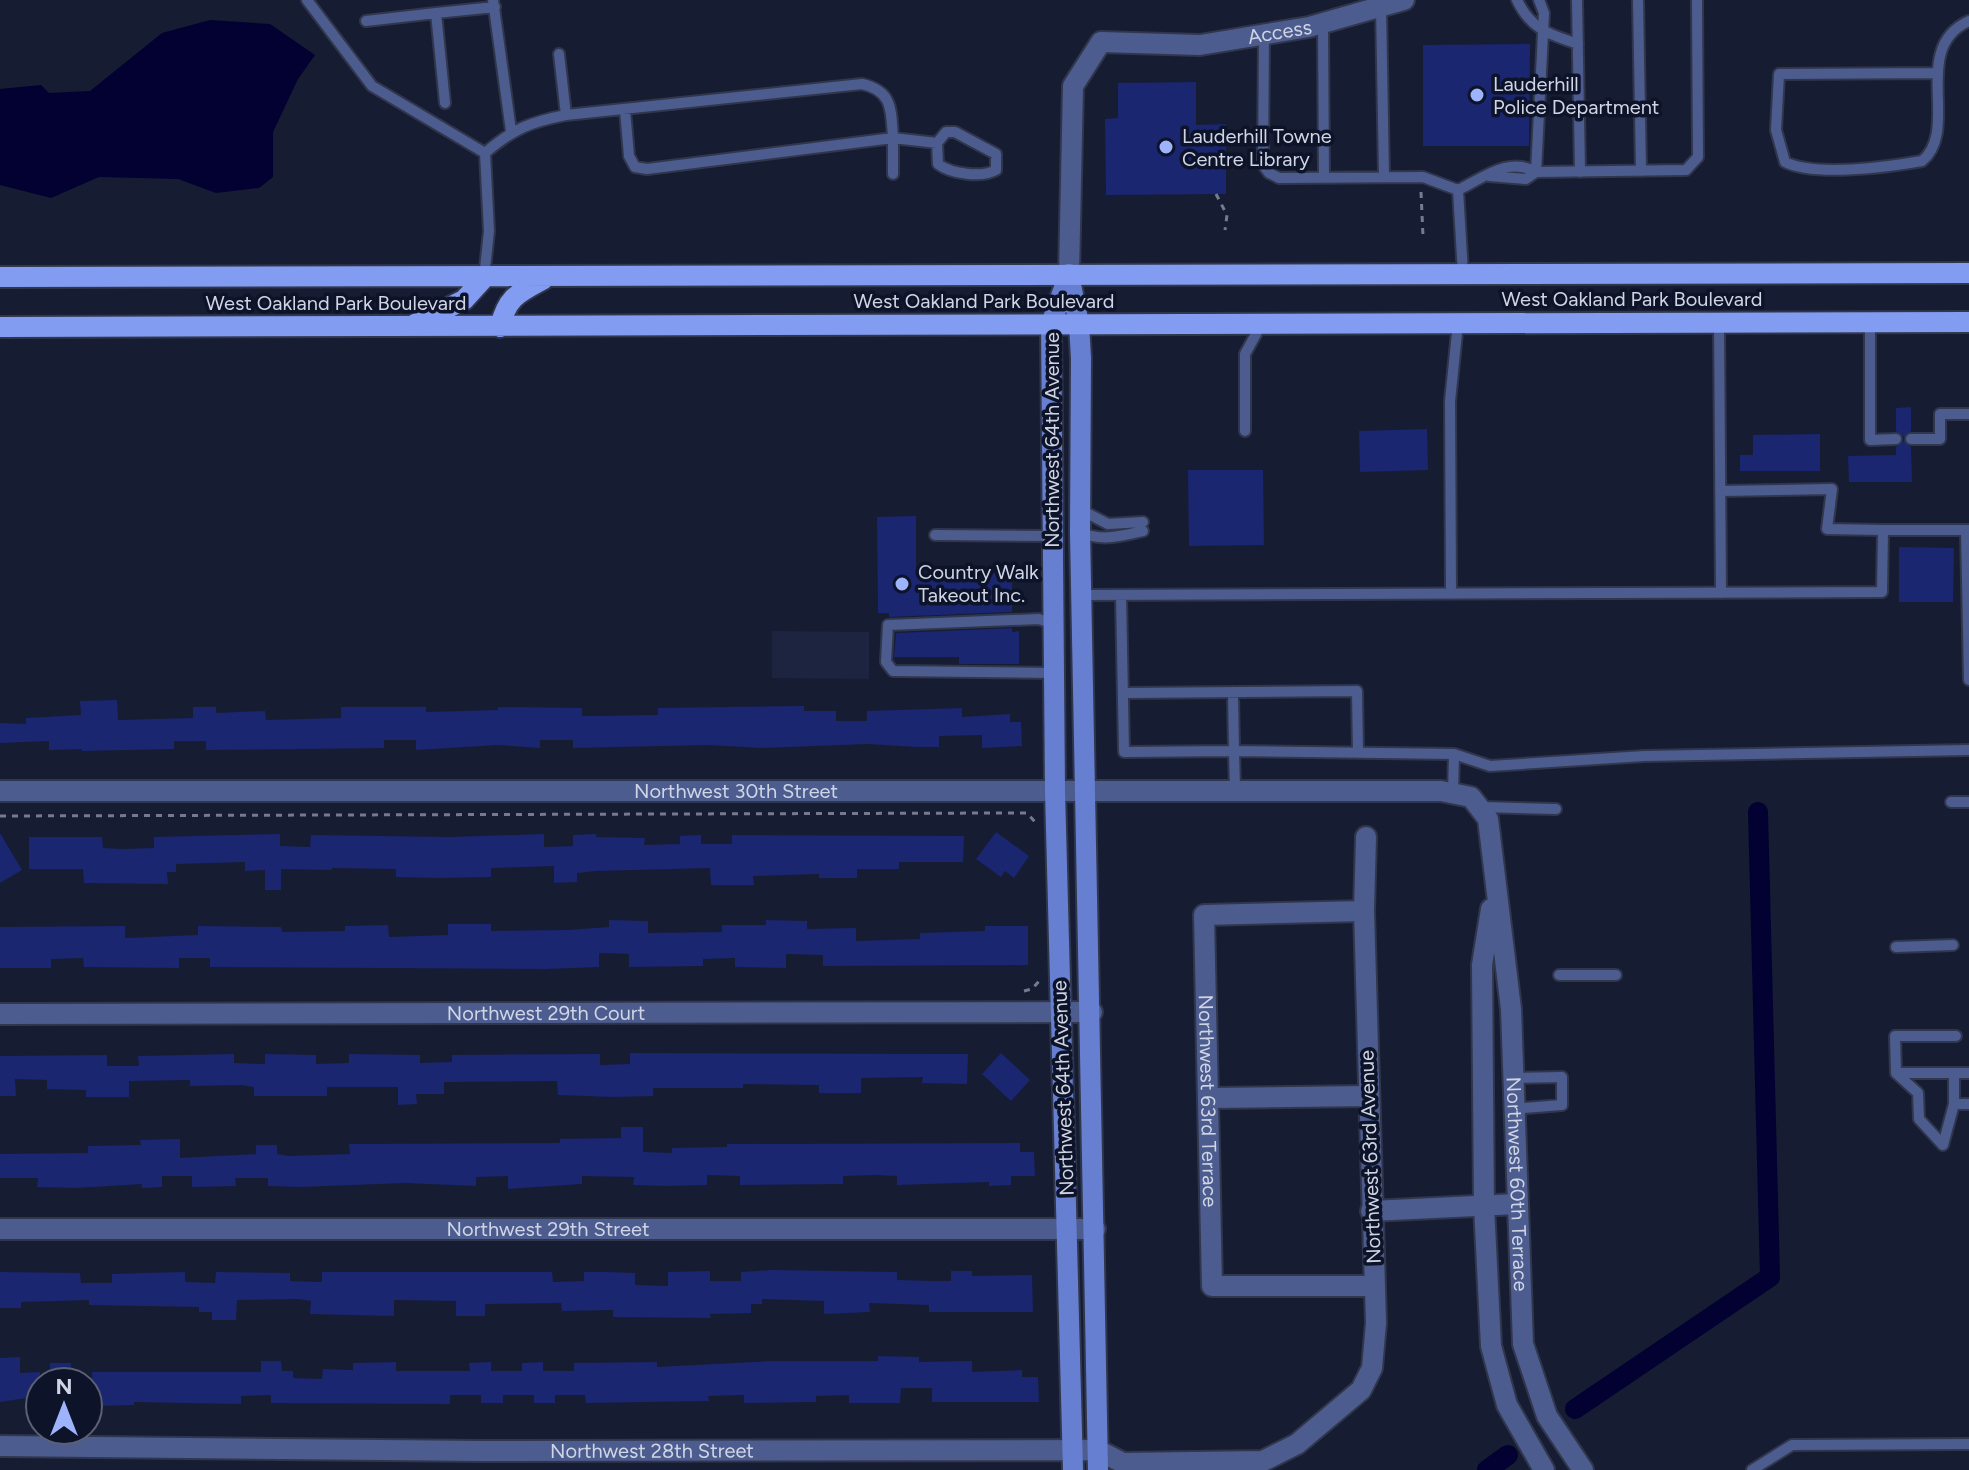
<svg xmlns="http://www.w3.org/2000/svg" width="1969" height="1470" font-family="Figtree,sans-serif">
  <rect width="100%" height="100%" fill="#161c32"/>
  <path fill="#1c2440" d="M772,631L869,632V679L772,678Z"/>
  <path fill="#030032" d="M210,20L270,24L315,55L298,79L273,132V177L259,188L216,193L178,179L99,177L51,198L0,185V89L41,85L49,93L90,91L162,33Z"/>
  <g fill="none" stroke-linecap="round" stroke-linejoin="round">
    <path stroke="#030032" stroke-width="20" d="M1575,1409L1770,1277L1758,812
      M1487,1470L1508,1455"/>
  </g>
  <path fill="#1a2670" d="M1530,44L1529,146H1423V45Z
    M1196,82V125L1226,124V194L1106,195L1105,119L1118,118V83Z
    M1911,407V431L1904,437L1896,431V408Z
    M1427,429L1428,470L1360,472L1359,431Z
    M1820,434V471H1740V455H1753V435Z
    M1904,441L1911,447L1912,482H1849L1848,456L1896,455V447Z
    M1188,470H1263L1264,545L1189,546Z
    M916,516V574L1012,573V612L889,617V613H878L877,517Z
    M1899,547L1954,548L1953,602H1899Z
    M1012,628V632L1019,631V664H959V657H894L896,633Z
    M117,700L118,720L193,718V707H216V713L265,711L266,720L341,718V707H426V712L498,710V707L582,708V716H600L658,715V708L804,706V711H836V721H867V711L962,708V717L1010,714V722H1021L1022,746L982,748V735L939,736V747H917L868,744L762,748L708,745L573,748V740H540V748L498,745L416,750V740H384V748L206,750V741H174V749L82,751V749L49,750V741L0,743V723L26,724V718L81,715L80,701Z
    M996,832L1029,856L1014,878L1005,871L1001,877L976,859Z
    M0,833L22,870L0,883Z
    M280,834V846L310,847L311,835L450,837L544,834V847L573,846V835L596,834V837L645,838L644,845L680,844V836L701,835V844H732V835L964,836L963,862H899V869H857V878H819V874L753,876L754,885H711L710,868L596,871L577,873V882L554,883V866L491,868V877L437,878L396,877V869L332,868V870L281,869V890H265V870L245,871V862L176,864V872H167L168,884L84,883L83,869H29V837H102L103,848L122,849L154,848V837Z
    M609,920L648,921V933L722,932V925H766V920L807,921V929L856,928V941L920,939V933L985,931V926H1028V965L823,966V955L786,954V968L735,967V958L703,959V966L629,967V954L599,953V967L546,969L210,967V958H179V968L84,967L83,958L51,959V968H0V927L125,926V938L198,935V926L281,927L282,932L345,931V926L388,925L389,937L448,935V924H491V931L568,930L609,927Z
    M630,1053L968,1054L967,1084L922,1083L923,1077L861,1078V1093H819V1085L743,1084V1088H653V1096L611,1097L558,1095L557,1081L444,1082V1094H416L417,1104L398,1105V1087H327V1096H254V1087L241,1085L190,1086V1080L129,1081V1097H86V1090L47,1089V1080L15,1079L16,1096H0V1056L107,1055V1066H139L138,1056L234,1054V1063L265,1064V1054L316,1055V1064L349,1063V1054L420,1055V1063L452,1062V1055L600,1054V1065L630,1064Z
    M1001,1053L1030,1080L1011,1101L982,1074Z
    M621,1127H643V1152L672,1153V1148L727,1147V1144L1020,1143V1152H1034L1035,1176H1011V1185L989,1186V1182L897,1185V1176L874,1175L843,1176V1184L740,1185V1176L707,1175V1185L665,1186L633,1185L634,1177L582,1176V1184L508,1189V1176L476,1177V1186L405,1183L299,1187L268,1186V1178H235L236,1186L192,1187V1176H162V1187L142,1188V1184L77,1188L37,1187L38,1178H0V1154L88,1153V1146L141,1145L140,1140L180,1139V1158L256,1154V1145H277V1154L289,1156L350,1154L349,1144L560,1143V1139L621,1138Z
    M772,1270L897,1272V1280L933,1281H951V1271H972V1276L1032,1275L1033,1312H929V1305L869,1303L870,1312L824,1314V1301L762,1299V1304H751V1313L710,1314L711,1318L613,1317V1310L562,1311L561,1303L485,1304V1316H456V1301L394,1300V1316L310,1314L311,1301L299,1299L237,1300L236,1320H212V1312H199V1307L89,1305V1300L21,1302V1308H0V1272L80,1273L81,1283H112V1274L142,1273L185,1272V1282L215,1283L216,1272L290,1273V1281L322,1282V1272H552L553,1282L584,1281V1272H606L635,1273V1285L668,1286V1272L710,1271V1281H741V1272Z
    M878,1356L919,1357V1362L972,1361V1372L1022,1370V1377H1038L1039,1402H932V1388H901L900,1403H849V1395L816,1396V1402L744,1403V1395L708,1396L709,1401L586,1403L585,1395H555V1403H534V1395H503V1403H481V1395H450V1404L271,1403V1395L241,1396V1404L134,1402V1405L93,1406L92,1372H261V1361H281L282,1371H293V1378L322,1379L323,1369L353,1370V1363L396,1362V1371H470L469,1363L491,1362V1371H522V1363L543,1362V1371H574V1363L657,1362V1367L773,1361H878Z
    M20,1357V1373L40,1372V1396L0,1402V1358Z
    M50,1363H71V1382H50Z"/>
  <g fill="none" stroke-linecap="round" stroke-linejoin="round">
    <g stroke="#30364b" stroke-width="14">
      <path id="lane" d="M307,0L372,86L485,153
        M493,0L511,131
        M1517,0C1531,29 1548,34 1578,44
        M1539,0L1544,13L1536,172L1686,170L1698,157L1697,0
        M1577,0L1580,172
        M1638,0L1641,171
        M1381,7L1384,177
        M436,13L495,7
        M366,21L436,13L445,103
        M1323,23L1324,177
        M1264,34L1263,165L1269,173L1279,178L1423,177L1458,190L1463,274
        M559,54L566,115
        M1937,73L1779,74L1776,130L1785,162C1815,177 1888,167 1922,161C1961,129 1909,48 1969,21
        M893,174V138L937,143L938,164C951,174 982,178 996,170V154L955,132H946L937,143
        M1458,190C1483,178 1509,156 1536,172L1526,179L1489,176
        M484,278L489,231L485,153C513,129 530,122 566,115L862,84C893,91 891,110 893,138L647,169L635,167L629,156L625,110
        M1719,323L1721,593
        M1870,323V440L1896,439
        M1245,431V354L1261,325
        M1911,439H1940V414H1969
        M1720,491L1832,489L1827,529L1883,530
        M1081,510L1108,524L1143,522
        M1966,530L1969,680
        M1080,532C1102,542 1121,536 1143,531
        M935,535L1053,536
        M1451,594L1450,401L1458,323
        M1083,595L1882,592L1883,530H1969
        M1121,595L1124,752L1234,751L1235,789
        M1054,624L1039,619L888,625L886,662L893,671L1054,673
        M1233,692L1234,751L1454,754L1453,794
        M1123,693L1357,691L1358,752
        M1454,754L1490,766L1644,756L1969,750
        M1951,802H1969
        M1482,807L1556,809
        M1896,947L1953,945
        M1559,975H1616
        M1896,1073H1969
        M1954,1073V1104L1943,1145L1919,1119L1918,1093L1896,1073L1895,1036H1956
        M1513,1078L1562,1077V1105L1513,1109
        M1954,1104H1969
        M1752,1470L1792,1445L1969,1444"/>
    </g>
    <g stroke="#30364b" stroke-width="24">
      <g id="street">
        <path id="s1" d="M1069,274L1073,86L1101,42L1200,45L1309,27L1404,0"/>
        <path id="s2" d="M0,791H1441L1471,797L1488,819L1511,1009L1523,1344L1547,1416L1583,1470"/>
        <path d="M1491,909L1482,965L1484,1206L1491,1346L1507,1405L1544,1470"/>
        <path id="s3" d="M1364,911L1204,915L1212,1286H1374"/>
        <path id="s4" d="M0,1014L1092,1012"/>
        <path d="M1210,1098L1368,1096"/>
        <path d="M1371,1211L1517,1204"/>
        <path id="s5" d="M0,1229H1095"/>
        <path id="s6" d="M0,1446L482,1451L1098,1450L1123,1463L1263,1461L1297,1444L1361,1390L1372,1368L1376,1323L1364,911L1366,837"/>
      </g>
    </g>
    <g stroke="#30364b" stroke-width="24">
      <path id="secondary" d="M1069,274L1051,324L1055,791L1073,1470
        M1069,275L1079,324L1081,358L1080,532L1098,1470"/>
    </g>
    <g stroke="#30364b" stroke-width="24">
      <path id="primary" d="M0,277L1969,273
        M415,324L464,300L484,278
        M0,327L1969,322
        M500,327C507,297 518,293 544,279"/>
    </g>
    <path stroke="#757b8e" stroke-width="3" stroke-dasharray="6 6" stroke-linecap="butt" d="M1421,192L1423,236
      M1216,194L1227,215L1225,230
      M0,816L1006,813H1027L1036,823
      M1024,991L1032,989L1040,980"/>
    <use href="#lane" stroke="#4c5c8f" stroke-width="10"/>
    <use href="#street" stroke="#4c5c8f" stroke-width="20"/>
    <use href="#secondary" stroke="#677fd1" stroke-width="20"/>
    <use href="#primary" stroke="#829cf1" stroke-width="20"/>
  </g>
  <g fill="#9db4fd" stroke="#0d1328" stroke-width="3">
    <circle cx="1477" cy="95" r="8"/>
    <circle cx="1166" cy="147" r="8"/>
    <circle cx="902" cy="584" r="8"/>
  </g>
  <g text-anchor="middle" stroke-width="7" stroke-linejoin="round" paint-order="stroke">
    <g font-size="20" fill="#cfd5e4" stroke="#0d1328">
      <text dy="7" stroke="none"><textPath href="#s1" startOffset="420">Access</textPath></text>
      <text x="1632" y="306">West Oakland Park Boulevard</text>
      <text x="984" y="308">West Oakland Park Boulevard</text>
      <text x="336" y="310">West Oakland Park Boulevard</text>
      <text transform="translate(1052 440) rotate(-90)" y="7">Northwest 64th Avenue</text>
      <text dy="7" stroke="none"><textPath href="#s2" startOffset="736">Northwest 30th Street</textPath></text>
      <text dy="7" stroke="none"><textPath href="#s4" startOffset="546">Northwest 29th Court</textPath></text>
      <text transform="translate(1063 1088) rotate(-92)" y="7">Northwest 64th Avenue</text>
      <text dy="7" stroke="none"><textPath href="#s3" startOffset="346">Northwest 63rd Terrace</textPath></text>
      <text transform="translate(1370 1157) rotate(-92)" y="7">Northwest 63rd Avenue</text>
      <text dy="7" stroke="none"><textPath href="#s2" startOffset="1866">Northwest 60th Terrace</textPath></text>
      <text dy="7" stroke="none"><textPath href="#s5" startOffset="548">Northwest 29th Street</textPath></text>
      <text dy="7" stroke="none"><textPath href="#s6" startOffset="652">Northwest 28th Street</textPath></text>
    </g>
    <g font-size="20" fill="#cfd5e4" stroke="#0d1328" text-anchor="start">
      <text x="1493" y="91">Lauderhill<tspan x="1493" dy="23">Police Department</tspan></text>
      <text x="1182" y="143">Lauderhill Towne<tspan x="1182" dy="23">Centre Library</tspan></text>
      <text x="918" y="579">Country Walk<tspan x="918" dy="23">Takeout Inc.</tspan></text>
    </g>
  </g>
  <g transform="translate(64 1406)"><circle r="38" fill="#0d1328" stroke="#5b6173" stroke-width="2"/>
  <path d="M0-6L14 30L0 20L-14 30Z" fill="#9db4fd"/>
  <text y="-12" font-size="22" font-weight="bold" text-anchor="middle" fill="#cfd5e4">N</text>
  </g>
</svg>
